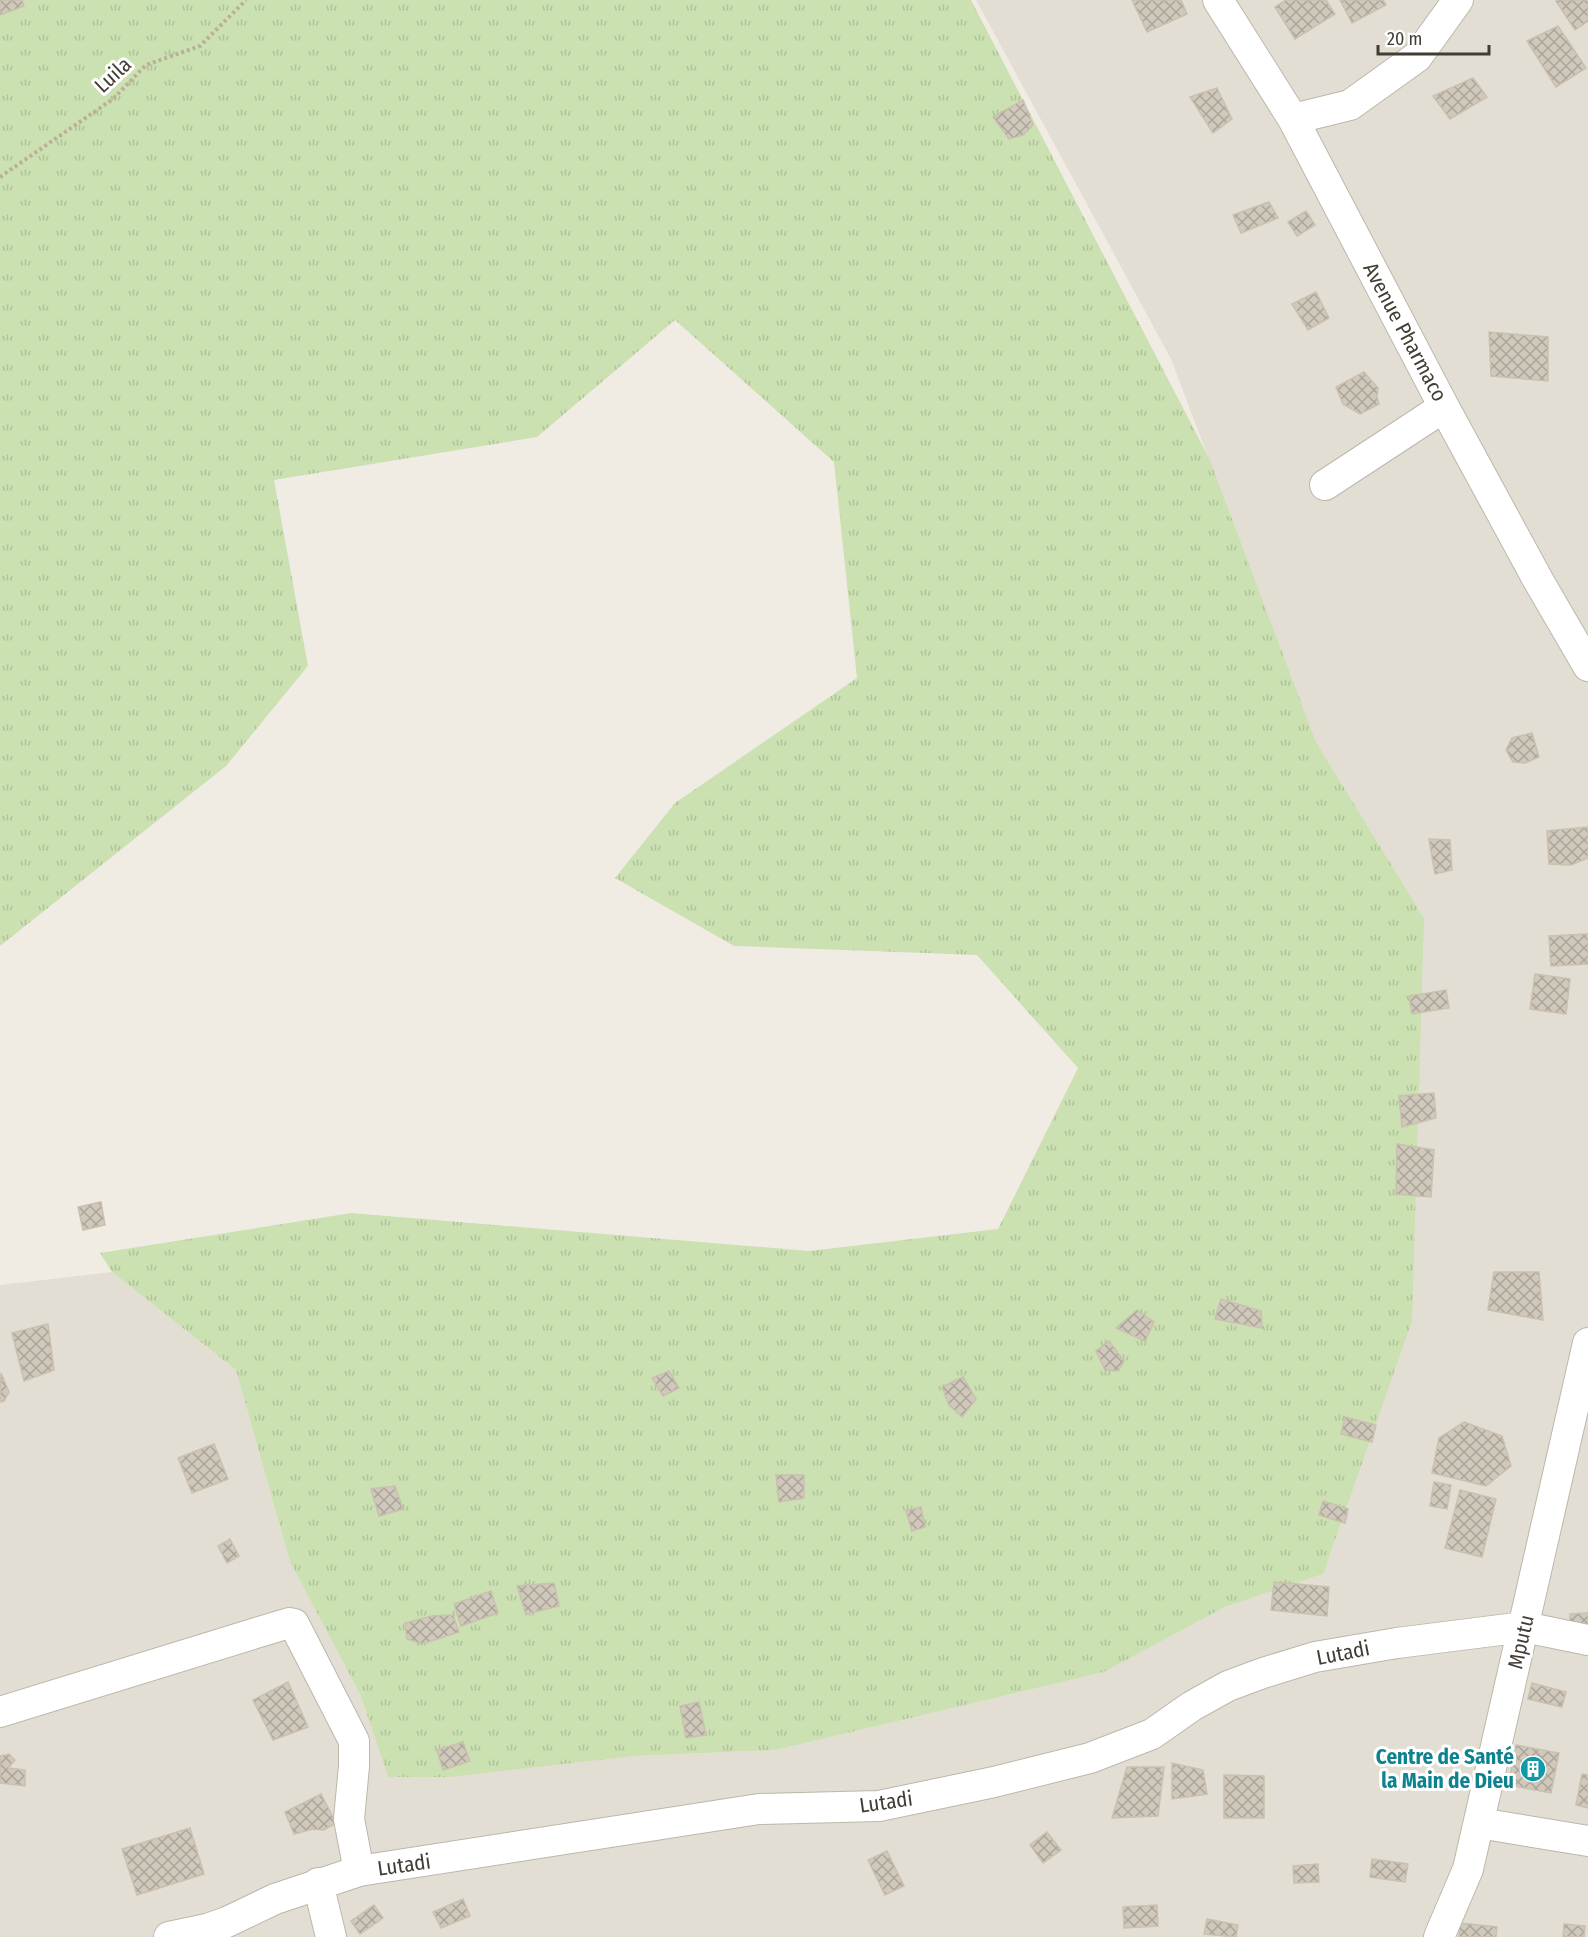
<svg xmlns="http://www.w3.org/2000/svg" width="1588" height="1937" font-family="'Fira Sans Condensed',sans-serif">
  <defs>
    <pattern id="grass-tufts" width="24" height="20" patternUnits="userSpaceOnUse" patternTransform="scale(1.5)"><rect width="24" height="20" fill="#cbe1b1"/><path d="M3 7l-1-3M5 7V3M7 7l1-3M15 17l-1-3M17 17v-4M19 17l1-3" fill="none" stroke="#b0c299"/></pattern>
    <pattern id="building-cross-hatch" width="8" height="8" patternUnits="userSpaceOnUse" patternTransform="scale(1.5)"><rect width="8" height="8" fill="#d0c8bb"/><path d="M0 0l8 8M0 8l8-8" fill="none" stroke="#aaa499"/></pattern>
  </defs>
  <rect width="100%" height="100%" fill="#f0ece4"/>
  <path fill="#e3ded3" d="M976,0H1588V1937H0V1285L112,1272L236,1370L290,1562L360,1694L388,1777L635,1756L776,1750L1104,1672L1225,1607L1323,1574L1424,918L1316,742L1171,359Z"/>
  <path fill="url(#grass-tufts)" d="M0,0H971L1209,458L1316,742L1424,918L1412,1321L1323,1574L1225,1607L1104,1672L776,1750L635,1756L449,1777H388L360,1694L290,1562L236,1370L112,1272L100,1253L351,1213L809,1251L998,1229L1078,1068L977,955L734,946L615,878L675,803L857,678L834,462L675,320L537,437L274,480L308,666L226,766L0,946Z"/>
  <path fill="url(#building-cross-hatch)" stroke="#cac0af" stroke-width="1.5" d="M0,0H22L24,6L0,15Z
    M1132,0H1181L1187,14L1147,32Z
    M1286,0H1326L1335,14L1295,39L1275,7Z
    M1340,0H1383L1386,5L1352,23Z
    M1558,0H1588V21L1575,30L1556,1Z
    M1558,26L1586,68L1556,87L1527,41Z
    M1473,78L1487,97L1450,119L1433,96Z
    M1217,88L1232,119L1213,133L1190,97Z
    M1023,100L1033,125L1023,135L1009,139L993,117Z
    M1269,202L1278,218L1241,233L1233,215Z
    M1306,211L1315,225L1297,236L1288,222Z
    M1316,292L1329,318L1308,330L1292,304Z
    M1489,332L1548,337V381L1491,376Z
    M1364,372L1378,388L1377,397L1379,404L1360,414L1343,404L1336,387Z
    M1532,733L1539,757L1525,763L1513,762L1506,750L1512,738Z
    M1588,827V858L1571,865L1549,864L1547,831Z
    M1429,839L1450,840L1452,870L1435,874Z
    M1588,934V964L1551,966L1549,936Z
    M1535,974L1570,979L1566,1014L1530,1009Z
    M1446,990L1449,1008L1412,1014L1409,996Z
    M1434,1093L1436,1118L1402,1127L1399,1096Z
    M1397,1144L1434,1150L1431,1197L1396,1194Z
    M101,1202L105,1225L83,1230L78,1207Z
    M1494,1272H1539L1543,1320L1488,1310Z
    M1221,1299L1261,1311L1262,1328L1215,1319Z
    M1137,1310L1154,1322L1145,1341L1116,1328Z
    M48,1324L54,1370L24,1381L12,1333Z
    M1109,1341L1124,1361L1118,1371L1105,1370L1096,1351Z
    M669,1371L679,1388L663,1396L652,1378Z
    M1,1373L9,1392L4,1401L0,1402Z
    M963,1377L976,1399L962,1417L949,1405L942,1387Z
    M1345,1417L1376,1425L1372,1442L1341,1434Z
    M1464,1422L1502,1436L1511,1466L1486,1486L1432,1473L1439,1438Z
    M214,1444L228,1479L192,1493L178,1458Z
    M776,1475H804V1498L779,1502Z
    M1434,1482L1451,1485L1447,1509L1430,1506Z
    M395,1486L403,1509L379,1516L371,1489Z
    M1460,1490L1496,1499L1482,1557L1445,1548Z
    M1323,1501L1348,1509L1345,1523L1319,1515Z
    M921,1507L925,1527L912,1531L906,1511Z
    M230,1539L239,1556L227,1563L218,1546Z
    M1274,1582L1329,1587L1327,1616L1271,1610Z
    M554,1583L559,1606L526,1614L517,1586Z
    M491,1591L498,1613L461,1626L454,1604Z
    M1588,1613V1630H1570V1614Z
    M453,1615L459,1632L422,1644L407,1639L405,1623L432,1616Z
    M288,1682L308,1727L273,1740L253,1700Z
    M1532,1683L1566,1692L1562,1707L1528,1699Z
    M699,1702L706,1735L686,1738L680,1706Z
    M463,1742L470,1761L443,1770L437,1750Z
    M1516,1745L1559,1753L1551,1793L1508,1785Z
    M9,1754L15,1760L8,1768L25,1770V1786L0,1783V1756Z
    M1172,1763L1203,1770L1207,1794L1172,1799Z
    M1127,1767H1164L1158,1816L1112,1818Z
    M1582,1774L1588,1775V1808L1576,1805Z
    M1224,1775L1264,1776V1818H1224Z
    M321,1794L336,1823L324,1830L313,1829L294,1834L285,1812Z
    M190,1828L204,1874L137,1895L122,1849Z
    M1047,1832L1061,1850L1043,1863L1030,1845Z
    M887,1851L904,1886L885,1895L868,1860Z
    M1372,1859L1408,1864L1405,1882L1370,1877Z
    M1318,1864L1319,1882L1294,1883L1293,1866Z
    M463,1899L470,1916L441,1928L433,1912Z
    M374,1905L383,1918L360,1934L351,1921Z
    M1157,1905L1158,1926L1124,1928L1123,1907Z
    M1207,1919L1238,1925L1236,1937L1204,1934Z
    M1460,1923L1497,1927L1496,1937H1459Z
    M1564,1924L1585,1926L1584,1937H1563Z"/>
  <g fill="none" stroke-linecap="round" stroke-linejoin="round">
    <g stroke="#bdb7ab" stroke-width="32">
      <path id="minor" d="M1218,0L1293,119L1444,407L1538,580L1588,666
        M1293,119L1350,105L1417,57L1458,0
        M1325,485L1444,407
        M0,1712L256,1633L289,1623L294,1624L354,1741V1766L349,1819L359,1871
        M1479,1823L1588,1841
        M318,1883L331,1937
        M169,1937L207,1929L227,1922L275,1899L359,1871L759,1809L879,1806L994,1782L1090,1758L1152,1734L1192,1706L1228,1686L1263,1673L1315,1657L1397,1643L1524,1627L1588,1640
        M1439,1937L1468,1869L1588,1343"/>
    </g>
    <path stroke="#bbaf9b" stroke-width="4" stroke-dasharray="3 3" stroke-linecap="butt" d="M0,177L113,99L146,65L200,46L246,0"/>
    <use href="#minor" stroke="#fff" stroke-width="30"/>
  </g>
  <defs>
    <g id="building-disc" transform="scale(1.35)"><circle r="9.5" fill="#0f9aa8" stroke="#fff"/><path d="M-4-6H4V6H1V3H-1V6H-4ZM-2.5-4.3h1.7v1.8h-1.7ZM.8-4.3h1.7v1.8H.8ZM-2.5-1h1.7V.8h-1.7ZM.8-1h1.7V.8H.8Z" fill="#fff"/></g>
  </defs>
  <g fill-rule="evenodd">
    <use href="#building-disc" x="1533" y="1769"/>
  </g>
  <g text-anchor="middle" stroke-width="6" stroke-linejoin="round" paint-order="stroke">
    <g font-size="21" fill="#423c35" stroke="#fff">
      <text transform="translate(113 75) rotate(-43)" y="7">Luila</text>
      <text transform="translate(1405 332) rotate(62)" y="7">Avenue Pharmaco</text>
      <text transform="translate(1521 1642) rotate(-77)" y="7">Mputu</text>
      <text transform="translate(1343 1653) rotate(-11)" y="7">Lutadi</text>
      <text transform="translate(886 1802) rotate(-8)" y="7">Lutadi</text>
      <text transform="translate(404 1865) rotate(-8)" y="7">Lutadi</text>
    </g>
    <g font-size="21" font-weight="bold" fill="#0d838f" stroke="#fff" text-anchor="end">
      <text x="1514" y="1764">Centre de Santé<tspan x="1514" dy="24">la Main de Dieu</tspan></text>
    </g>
  </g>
  <path d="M1378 45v9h111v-9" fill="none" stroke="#423c35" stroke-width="3"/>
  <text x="1387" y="45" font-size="18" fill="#423c35" stroke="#ffffff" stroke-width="4.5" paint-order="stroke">20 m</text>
</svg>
